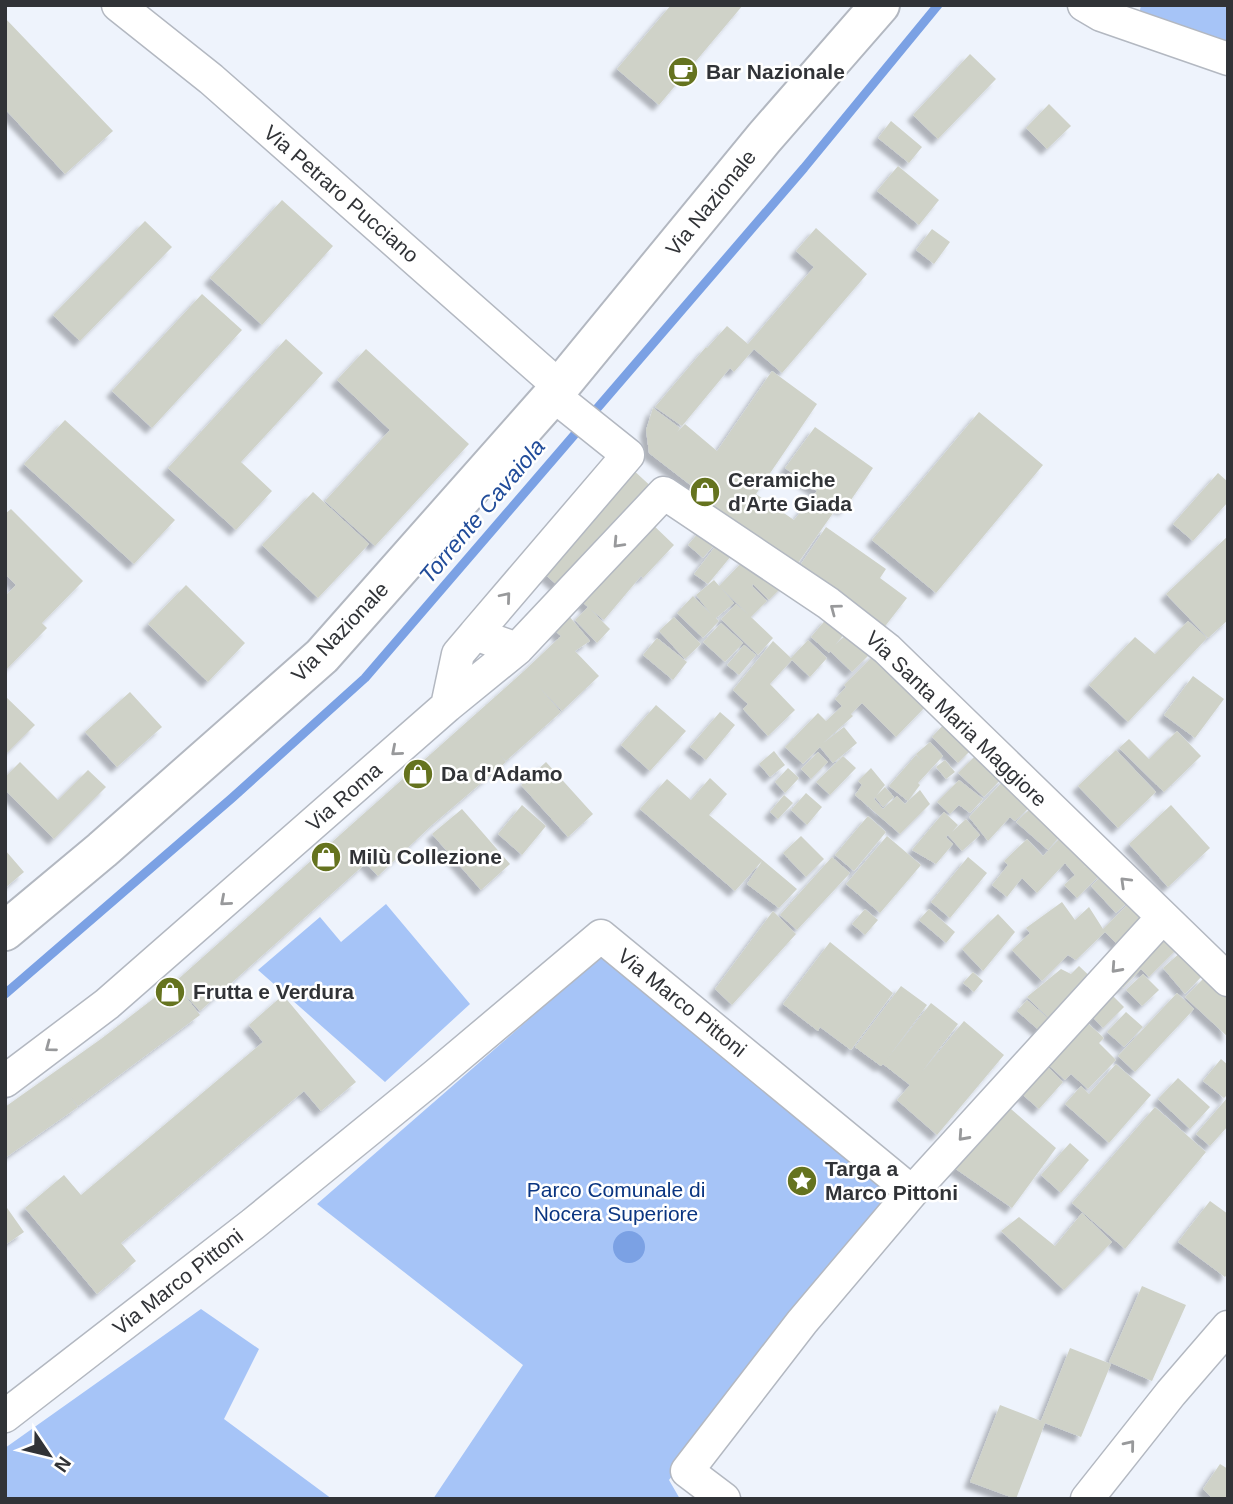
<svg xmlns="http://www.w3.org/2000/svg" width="1233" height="1504" font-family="Arial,sans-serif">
  <defs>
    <filter id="shadow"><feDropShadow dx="-6" dy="6" stdDeviation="2" flood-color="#0004"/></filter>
  </defs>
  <rect width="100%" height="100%" fill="#eef3fc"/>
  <path fill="#a6c4f7" d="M1141,5H1228V44L1138,20Z
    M386,904L470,1004L385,1082L258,970L320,917L341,942Z
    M606,952L895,1191L669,1480L680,1499H433L523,1365L317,1204Z
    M201,1309L259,1349L224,1419L332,1499H5V1448Z"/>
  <path fill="#7ba1e4" d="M613 1247a16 16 0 1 1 32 0a16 16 0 1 1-32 0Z"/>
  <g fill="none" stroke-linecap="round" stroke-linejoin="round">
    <path stroke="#7ba1e4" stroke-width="9" d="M5,994L232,798L365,678L804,168L938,5"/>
  </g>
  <path fill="#cfd2c8" filter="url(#shadow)" d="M671,5H743L659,105L617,69Z
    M5,18L113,131L65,174L5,109Z
    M970,54L996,79L938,139L913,115Z
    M1049,104L1071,126L1047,149L1026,128Z
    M891,121L922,147L909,163L878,138Z
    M898,166L939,200L919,225L877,191Z
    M282,200L333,246L262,325L210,278Z
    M145,221L172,247L80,341L53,315Z
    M816,228L867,274L782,373L754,349L734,372L730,368L682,426L655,407L706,347L707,348L727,326L748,344L814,267L796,251Z
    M932,229L950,242L934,264L916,250Z
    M202,294L242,330L152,428L112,391Z
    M286,339L323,373L241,462L272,491L236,530L168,468Z
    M366,349L469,444L375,546L325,501L390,430L337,380Z
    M772,371L817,404L756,494L794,520L817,491L785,468L815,427L873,468L844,510L838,506L798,563L714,506L715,504L649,453L646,430L653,408L680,428L677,432L685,424L717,451Z
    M979,412L1043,465L936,593L872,540Z
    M65,420L175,520L134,564L24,464Z
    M630,467L656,491L565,592L539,569Z
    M1218,473L1228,482V502L1193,541L1173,524Z
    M313,492L369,544L318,598L262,545Z
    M11,509L83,581L42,623L47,628L5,671V596L16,585L5,574V514Z
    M649,521L674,545L643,578L641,576L604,620L590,609L610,629L597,643L575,620L588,607L580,600Z
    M704,526L719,539L703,558L688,545Z
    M826,527L886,569L880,578L907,598L879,634L853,614L860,606L801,564Z
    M1228,536V620L1208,638L1166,594Z
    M721,539L736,550L708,584L694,574Z
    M751,553L787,582L769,600L753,584L752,586L767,601L751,617L773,638L758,655L721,619L736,604L749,615L719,586Z
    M714,580L734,603L716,618L719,621L703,638L677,613L693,596L711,614L696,595Z
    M186,585L245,643L208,682L148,624Z
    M569,616L590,641L575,651L599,676L562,711L538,686L561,712L506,761L499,754L506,762L432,825L378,876L350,846L365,864L200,1011L179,988L200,1015L78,1106L69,1095L78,1107L5,1158V1107L101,1039L175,982L524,671L561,636L553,629Z
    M674,617L701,644L685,659L659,631Z
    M828,617L846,632L835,645L849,632L870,654L852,672L830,651L829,653L811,637Z
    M1188,621L1207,638L1128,722L1089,685L1135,637L1155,654Z
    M721,623L743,643L725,662L703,642Z
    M657,638L687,662L673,680L643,655Z
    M808,640L827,658L810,677L792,660L770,684L795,710L768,736L743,709L748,704L733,690L773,641L791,658Z
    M744,645L756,655L739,675L727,665Z
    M878,651L929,703L896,737L862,703L851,714L853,716L822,744L844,727L857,743L833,763L820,747L803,764L785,747L818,713L826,721L842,706L835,699L846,687L844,685Z
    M1193,676L1224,699L1195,738L1164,715Z
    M130,692L162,727L117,767L85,732Z
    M5,696L35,725L5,755Z
    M656,705L686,731L650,771L621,745Z
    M720,712L735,725L706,760L690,747Z
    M945,723L972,749L958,763L932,737Z
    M1177,731L1201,756L1164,792L1119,748L1129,739L1149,759Z
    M930,742L943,756L918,783L920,785L908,801L889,786L916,755L923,762L916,754Z
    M1116,750L1156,792L1118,828L1078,786Z
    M774,751L785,765L770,777L759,764Z
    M818,752L828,762L811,779L801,769Z
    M977,754L1003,777L984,797L958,773Z
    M843,756L856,768L830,795L816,782Z
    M945,760L955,772L946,779L936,767Z
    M20,762L58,800L88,770L106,787L54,839L5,790V777Z
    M546,762L593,814L568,837L521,785Z
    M788,768L799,778L785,793L775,782Z
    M871,768L885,785L876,796L885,787L894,797L883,807L875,797L874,799L883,809L897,796L905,804L920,790L930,804L900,834L855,795L862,785L858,781Z
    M1007,777L1033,804L1015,821L1010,817L988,841L969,817Z
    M710,778L727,794L709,815L797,889L779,908L747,884L762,861L735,891L640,809L667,779L691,800Z
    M959,780L983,799L970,813L959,805L950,814L937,802Z
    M806,793L822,807L807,825L791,810Z
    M784,795L793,803L778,819L770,812Z
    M522,805L546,826L522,855L498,834Z
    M1171,805L1210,848L1168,887L1129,844Z
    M1032,807L1064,831L1048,850L1016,822Z
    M462,809L510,864L481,890L432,834Z
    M944,812L958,825L952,832L966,819L980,835L962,851L948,835L946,837L953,844L936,864L912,850Z
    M868,816L886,832L854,871L835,855Z
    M1066,832L1092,859L1082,869L1094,859L1104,871L1077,898L1064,885L1075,875L1065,863L1037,893L1022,878L1007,897L992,885L1008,865L1004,861L1027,839L1043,856Z
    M801,836L824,859L806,877L783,853Z
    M887,836L921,865L880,913L846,884Z
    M5,850L24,872L5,888Z
    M832,857L850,873L797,930L780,915Z
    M968,857L987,873L950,918L931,902Z
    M1109,869L1134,896L1116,913L1091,886Z
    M1134,898L1154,918L1123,950L1105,932L1076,960L1068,955L1042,981L1012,950L1030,933L1026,928L1062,902L1075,920L1089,907L1103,929Z
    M865,909L878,920L865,935L852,924Z
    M929,909L955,932L946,943L919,920Z
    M773,911L796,934L732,1005L715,989Z
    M998,914L1015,932L983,971L962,949Z
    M1162,925L1183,943L1149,977L1141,969L1123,988L1112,978Z
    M830,942L893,993L851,1050L820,1027L818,1031L783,1004Z
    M1182,951L1203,975L1185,994L1163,968Z
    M1079,966L1096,982L1055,1024L1027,997L1061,969L1071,974Z
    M973,972L983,981L974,992L963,983Z
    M1143,974L1159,990L1142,1006L1126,990Z
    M1204,978L1228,999V1037L1185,997Z
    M901,986L927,1005L887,1059L931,1003L958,1024L921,1073L964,1021L1004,1055L937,1135L897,1100L910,1085L883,1064L881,1066L855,1047Z
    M1106,989L1124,1007L1103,1028L1085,1009Z
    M1177,993L1194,1009L1135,1072L1118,1056Z
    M283,995L356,1082L321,1111L304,1091L121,1243L136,1261L97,1294L25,1208L64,1175L81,1195L263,1042L249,1025Z
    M1027,1000L1051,1021L1041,1032L1017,1011Z
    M1126,1012L1143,1027L1124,1047L1107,1032Z
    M1081,1017L1104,1038L1099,1043L1116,1060L1088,1089L1071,1074L1065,1080L1042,1059Z
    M1221,1059L1228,1065V1094L1224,1098L1203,1081Z
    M1041,1060L1063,1082L1039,1109L1014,1087Z
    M1116,1064L1151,1095L1109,1143L1065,1104L1081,1086L1089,1094Z
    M1178,1078L1210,1107L1190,1129L1158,1099Z
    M1228,1097V1126L1210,1146L1196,1134Z
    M1004,1103L1056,1148L1012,1208L953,1167Z
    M1155,1107L1206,1152L1125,1249L1072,1203Z
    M1070,1143L1089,1160L1061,1193L1041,1175Z
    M1210,1201L1228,1214V1273L1225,1277L1178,1242Z
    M5,1205L24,1232L5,1245Z
    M1082,1213L1112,1242L1064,1290L1001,1231L1019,1217L1055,1246Z
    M1142,1286L1186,1305L1152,1381L1109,1362Z
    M1070,1348L1111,1364L1081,1437L1045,1423L1016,1499L970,1482L1000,1405L1041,1421Z
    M1220,1464L1228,1469V1499H1213L1203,1489Z"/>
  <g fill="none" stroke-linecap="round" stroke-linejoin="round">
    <g stroke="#b3b8c1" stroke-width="35">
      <path id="minor" d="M118,5L211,79L560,387
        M1084,5L1101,15L1228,59
        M517,649L475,634L628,455L553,395
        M447,706L458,654L475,634
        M5,1081L107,1004L447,706L517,649L664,493L828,603L887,649L1228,980
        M912,1192L1162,918
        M5,1416L253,1224L436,1075L601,936L912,1192L802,1322L687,1471L724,1499
        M1087,1499L1171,1393L1228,1327"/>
    </g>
    <g stroke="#b3b8c1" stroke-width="42">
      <path id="primary" d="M5,931L102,850L322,656L553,395L764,138L880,5"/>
    </g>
    <use href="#minor" stroke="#fff" stroke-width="32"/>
    <use href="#primary" stroke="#fff" stroke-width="38"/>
  </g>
  <defs><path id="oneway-chevron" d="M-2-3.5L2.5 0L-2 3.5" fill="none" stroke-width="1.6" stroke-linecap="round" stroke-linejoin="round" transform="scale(1.75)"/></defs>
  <g stroke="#98999b">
    <use href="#oneway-chevron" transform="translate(618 543) rotate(133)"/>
    <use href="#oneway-chevron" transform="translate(506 597) rotate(-50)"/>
    <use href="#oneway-chevron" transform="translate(835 609) rotate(-143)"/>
    <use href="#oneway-chevron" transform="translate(396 751) rotate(139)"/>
    <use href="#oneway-chevron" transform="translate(1125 882) rotate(-136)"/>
    <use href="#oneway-chevron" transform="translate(225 901) rotate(139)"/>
    <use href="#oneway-chevron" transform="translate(1116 968) rotate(132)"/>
    <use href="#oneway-chevron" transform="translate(50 1047) rotate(143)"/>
    <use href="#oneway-chevron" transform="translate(963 1136) rotate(132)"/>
    <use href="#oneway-chevron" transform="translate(1130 1445) rotate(-51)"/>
  </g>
  <defs>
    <g id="cafe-disc" transform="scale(1.575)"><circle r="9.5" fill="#65731f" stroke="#fff"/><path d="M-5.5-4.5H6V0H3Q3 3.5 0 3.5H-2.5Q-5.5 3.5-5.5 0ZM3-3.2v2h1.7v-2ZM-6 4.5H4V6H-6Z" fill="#fff"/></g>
    <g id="shop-disc" transform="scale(1.575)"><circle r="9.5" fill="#65731f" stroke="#fff"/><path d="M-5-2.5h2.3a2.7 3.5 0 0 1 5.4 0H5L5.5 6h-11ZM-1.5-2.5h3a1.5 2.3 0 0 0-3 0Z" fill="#fff"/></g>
    <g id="sight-disc" transform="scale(1.575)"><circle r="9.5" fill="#65731f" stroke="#fff"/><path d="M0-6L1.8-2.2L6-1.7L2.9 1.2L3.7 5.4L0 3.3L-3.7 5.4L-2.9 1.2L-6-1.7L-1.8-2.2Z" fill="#fff"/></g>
  </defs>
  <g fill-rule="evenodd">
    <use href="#cafe-disc" x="683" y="72"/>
    <use href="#shop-disc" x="705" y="492"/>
    <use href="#shop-disc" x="418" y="774"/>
    <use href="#shop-disc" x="326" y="857"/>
    <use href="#shop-disc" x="170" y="992"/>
    <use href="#sight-disc" x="802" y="1181"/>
  </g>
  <g text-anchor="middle" stroke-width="5" stroke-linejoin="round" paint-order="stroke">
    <g font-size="21" font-weight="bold" fill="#313337" stroke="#fff" text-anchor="start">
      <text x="706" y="79">Bar Nazionale</text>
      <text x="728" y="487">Ceramiche<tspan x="728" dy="24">d'Arte Giada</tspan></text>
      <text x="441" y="781">Da d'Adamo</text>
      <text x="349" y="864">Milù Collezione</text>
      <text x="193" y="999">Frutta e Verdura</text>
      <text x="825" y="1176">Targa a<tspan x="825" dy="24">Marco Pittoni</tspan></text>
    </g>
    <g font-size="21" fill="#313337" stroke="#fff">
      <text transform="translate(341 194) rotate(41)" y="7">Via Petraro Pucciano</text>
      <text transform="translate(711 203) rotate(-51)" y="7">Via Nazionale</text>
      <text transform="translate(340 632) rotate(-46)" y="7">Via Nazionale</text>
      <text transform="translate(956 719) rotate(44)" y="7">Via Santa Maria Maggiore</text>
      <text transform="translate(344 797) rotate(-41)" y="7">Via Roma</text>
      <text transform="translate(682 1003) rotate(39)" y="7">Via Marco Pittoni</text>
      <text transform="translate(178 1282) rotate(-38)" y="7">Via Marco Pittoni</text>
    </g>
    <g font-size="21" fill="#0a3581" stroke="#fff">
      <text x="616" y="1197">Parco Comunale di<tspan x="616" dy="24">Nocera Superiore</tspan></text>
    </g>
    <g font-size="23" font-style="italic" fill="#214c9a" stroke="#fff">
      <text transform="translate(482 511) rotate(-50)" y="8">Torrente Cavaiola</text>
    </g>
  </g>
  <rect width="1233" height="1504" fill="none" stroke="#313337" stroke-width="14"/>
  <g transform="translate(49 1455) rotate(125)" stroke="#ffffff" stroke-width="5" paint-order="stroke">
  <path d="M0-5L12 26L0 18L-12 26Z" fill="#313337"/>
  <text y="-10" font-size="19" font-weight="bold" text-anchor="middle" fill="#313337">N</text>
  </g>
</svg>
